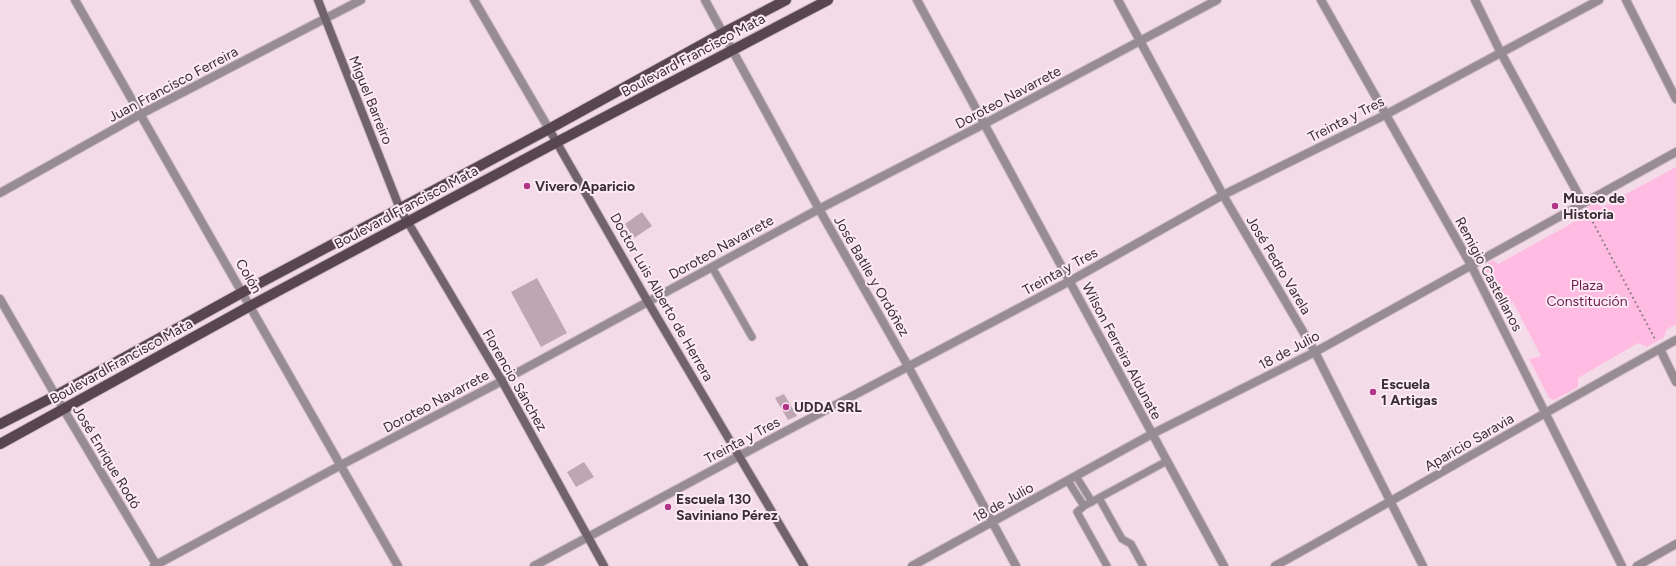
<svg xmlns="http://www.w3.org/2000/svg" width="1676" height="566" font-family="Figtree,sans-serif">
  <rect width="100%" height="100%" fill="#f3dbe7"/>
  <path fill="#ffbbe1" d="M1676,167V324L1666,330L1664,337L1647,347L1638,343L1578,378V387L1554,400L1549,398L1529,359L1541,356L1513,302L1502,304L1486,272V265L1493,260L1498,264L1576,221V213L1595,203L1602,207Z"/>
  <path fill="#bea7b3" d="M642,212L652,226L634,238L625,224Z
    M537,278L567,333L541,347L511,292Z
    M784,394L797,416L788,420L775,398Z
    M584,462L594,477L576,487L567,472Z"/>
  <g fill="none" stroke-linecap="round" stroke-linejoin="round">
    <g stroke="#ceb9c3" stroke-width="9">
      <path id="lane" d="M712,267L752,337
        M1076,476L1092,502
        M1068,481L1084,506
        M1099,498L1122,539L1131,544L1143,566
        M1107,566L1077,512L1084,506L1167,461"/>
    </g>
    <g stroke="#ceb9c3" stroke-width="10">
      <path id="street" d="M75,0L398,566
        M474,0L549,129
        M705,0L819,209L908,366L1016,566
        M917,0L1224,566
        M1118,0L1223,195L1315,352L1423,566
        M1321,0L1471,265L1622,566
        M1475,0L1500,51L1583,203
        M1626,0L1676,99
        M0,193L141,114L361,0
        M0,299L64,410L157,566
        M1660,349L1676,382
        M154,566L341,465L502,381L819,209L984,124L1217,0
        M534,566L739,456L1070,281L1223,195L1385,115L1599,0
        M912,566L1152,434L1315,352L1676,152
        M1275,566C1409,492 1541,414 1676,340
        M1637,566L1676,544"/>
    </g>
    <g stroke="#ceb9c3" stroke-width="10">
      <path id="secondary" d="M318,0L400,209L502,381L604,566
        M549,129L648,302L804,566"/>
    </g>
    <g stroke="#ceb9c3" stroke-width="12">
      <path id="primary" d="M0,424L55,396L243,292L549,129L723,33L786,0
        M0,444L250,306L557,142L828,0"/>
    </g>
    <path stroke="#93838b" stroke-width="2" stroke-dasharray="2 3" stroke-linecap="butt" d="M1588,213L1656,341"/>
    <use href="#lane" stroke="#968c91" stroke-width="7"/>
    <use href="#street" stroke="#968c91" stroke-width="8"/>
    <use href="#secondary" stroke="#71636a" stroke-width="8"/>
    <use href="#primary" stroke="#57464f" stroke-width="10"/>
  </g>
  <g fill="#b23687" stroke="#fdeaf4" stroke-width="1.5">
    <circle cx="527" cy="186" r="4"/>
    <circle cx="1555" cy="206" r="4"/>
    <circle cx="1373" cy="392" r="4"/>
    <circle cx="786" cy="407" r="4"/>
    <circle cx="668" cy="507" r="4"/>
  </g>
  <g text-anchor="middle" stroke-width="4" stroke-linejoin="round" paint-order="stroke">
    <g font-size="14" fill="#382f34" stroke="#fdeaf4">
      <text transform="translate(693 55) rotate(-28)" y="5">Boulevard Francisco Mata</text>
      <text transform="translate(173 84) rotate(-28)" y="5">Juan Francisco Ferreira</text>
      <text transform="translate(1008 97) rotate(-28)" y="5">Doroteo Navarrete</text>
      <text transform="translate(371 100) rotate(68)" y="5">Miguel Barreiro</text>
      <text transform="translate(1346 119) rotate(-27)" y="5">Treinta y Tres</text>
      <text transform="translate(406 207) rotate(-28)" y="5">Boulevard Francisco Mata</text>
      <text transform="translate(721 247) rotate(-29)" y="5">Doroteo Navarrete</text>
      <text transform="translate(1279 265) rotate(59)" y="5">José Pedro Varela</text>
      <text transform="translate(1060 271) rotate(-29)" y="5">Treinta y Tres</text>
      <text transform="translate(1489 274) rotate(62)" y="5">Remigio Castellanos</text>
      <text transform="translate(249 276) rotate(60)" y="5">Colón</text>
      <text transform="translate(872 276) rotate(60)" y="5">José Batlle y Ordóñez</text>
      <text transform="translate(662 297) rotate(60)" y="5">Doctor Luis Alberto de Herrera</text>
      <text transform="translate(1289 350) rotate(-28)" y="5">18 de Julio</text>
      <text transform="translate(1122 351) rotate(62)" y="5">Wilson Ferreira Aldunate</text>
      <text transform="translate(121 361) rotate(-29)" y="5">Boulevard Francisco Mata</text>
      <text transform="translate(515 380) rotate(60)" y="5">Florencio Sánchez</text>
      <text transform="translate(436 401) rotate(-28)" y="5">Doroteo Navarrete</text>
      <text transform="translate(742 440) rotate(-28)" y="5">Treinta y Tres</text>
      <text transform="translate(1469 442) rotate(-30)" y="5">Aparicio Saravia</text>
      <text transform="translate(107 457) rotate(59)" y="5">José Enrique Rodó</text>
      <text transform="translate(1003 502) rotate(-29)" y="5">18 de Julio</text>
    </g>
    <g font-size="14" font-weight="bold" fill="#382f34" stroke="#fdeaf4" text-anchor="start">
      <text x="535" y="191">Vivero Aparicio</text>
      <text x="1563" y="203">Museo de<tspan x="1563" dy="16">Historia</tspan></text>
      <text x="1381" y="389">Escuela<tspan x="1381" dy="16">1 Artigas</tspan></text>
      <text x="794" y="412">UDDA SRL</text>
      <text x="676" y="504">Escuela 130<tspan x="676" dy="16">Saviniano Pérez</tspan></text>
    </g>
    <g font-size="14" fill="#6a1c4f" stroke="#fdeaf4">
      <text x="1587" y="290">Plaza<tspan x="1587" dy="16">Constitución</tspan></text>
    </g>
  </g>
</svg>
